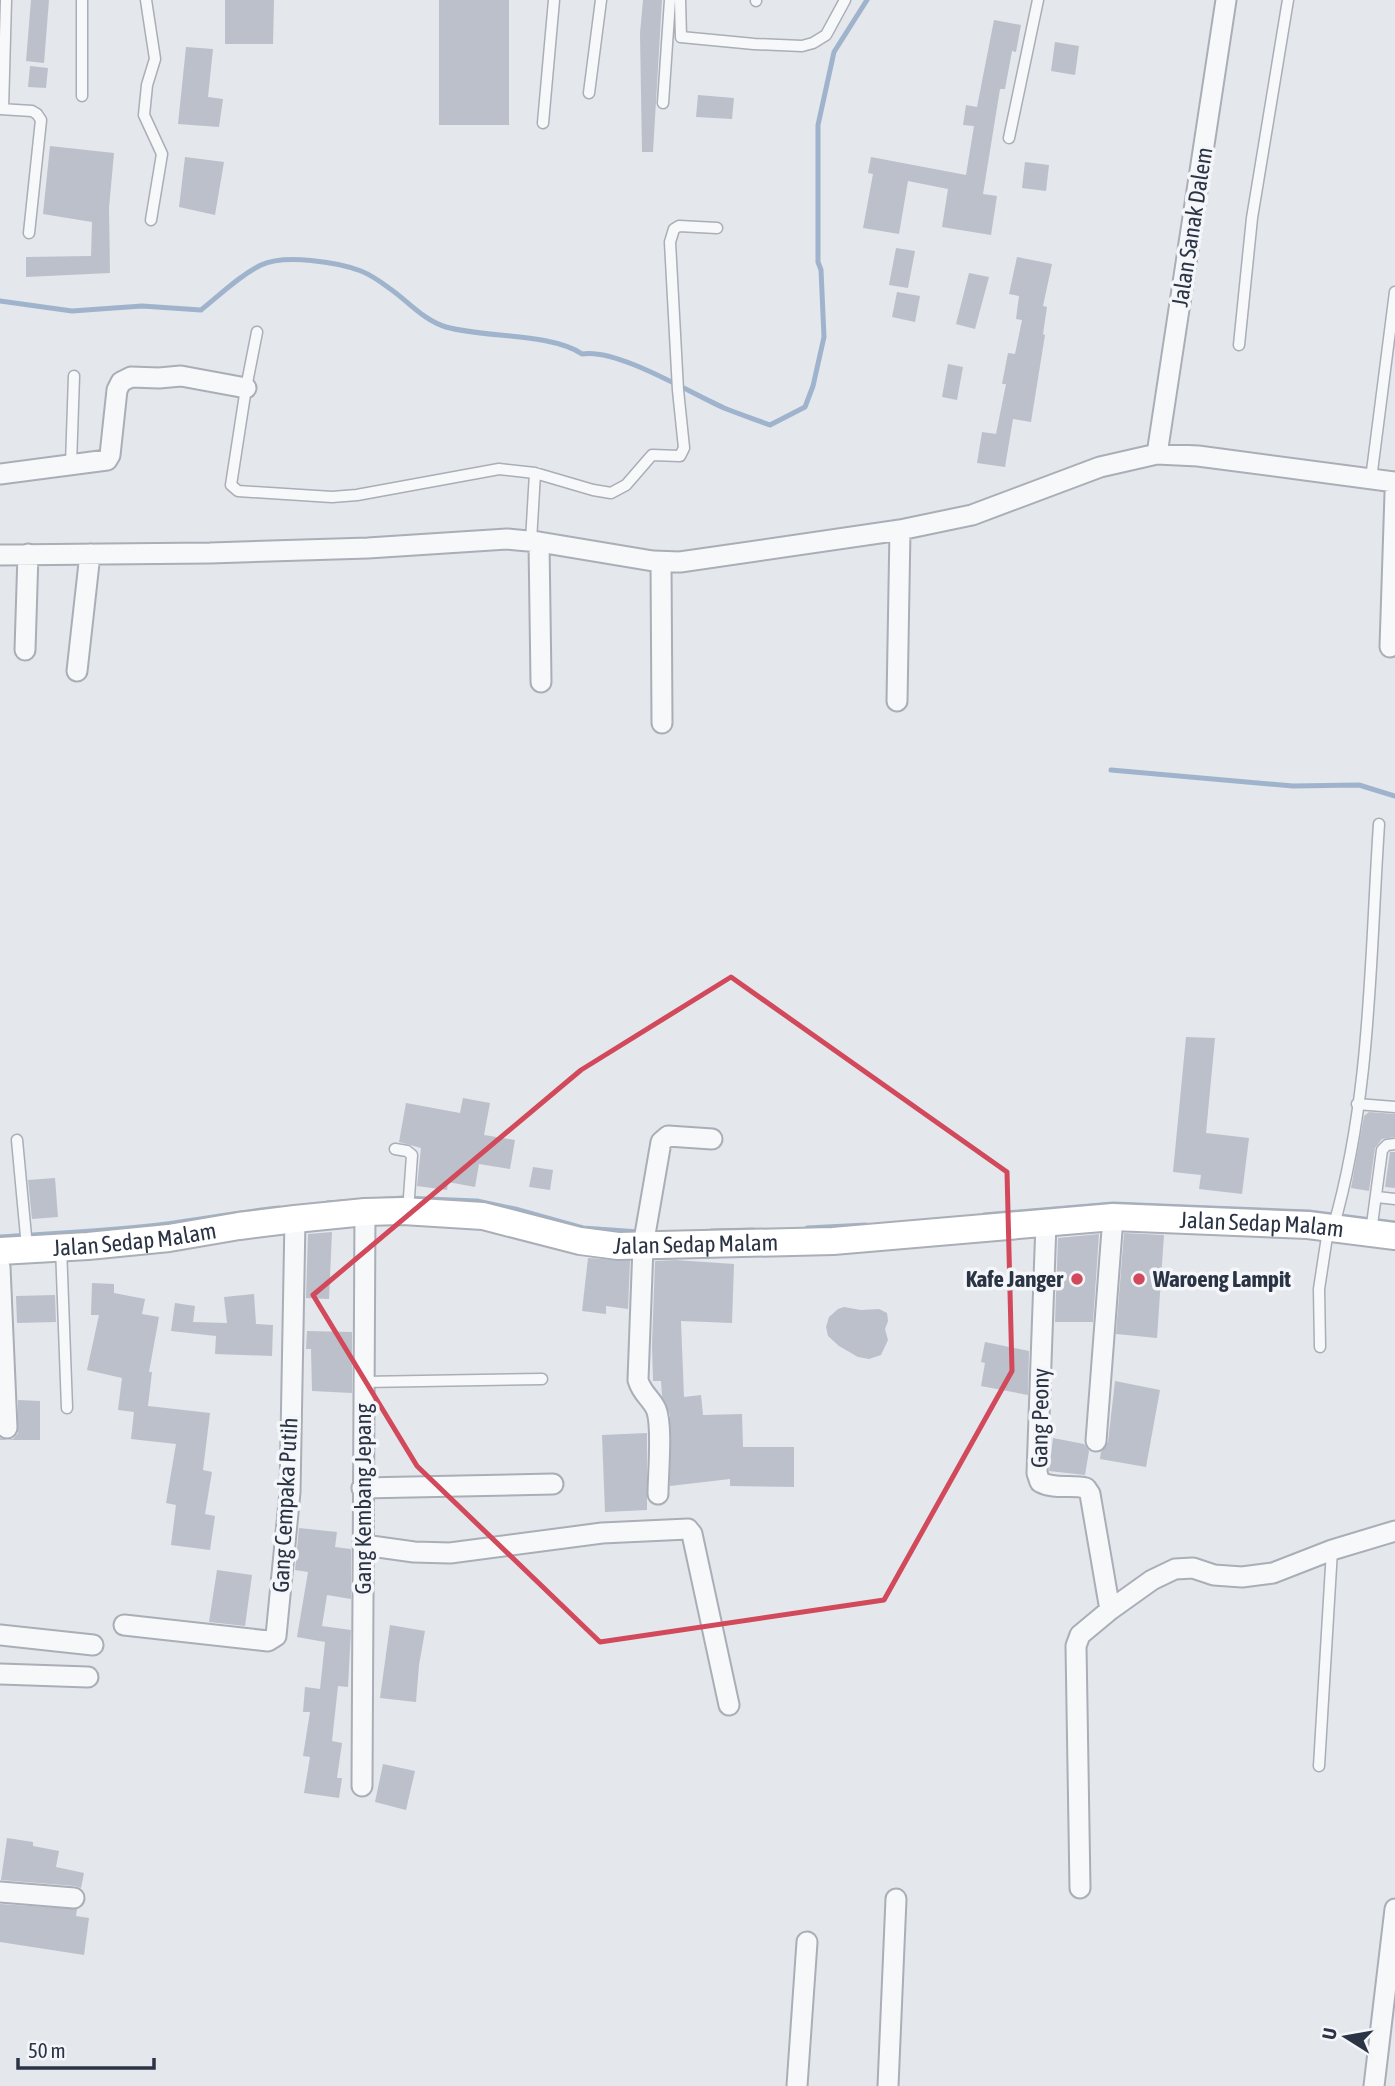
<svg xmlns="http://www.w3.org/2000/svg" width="1395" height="2086" font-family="'Asap Condensed',sans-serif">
  <rect width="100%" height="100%" fill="#e4e7ec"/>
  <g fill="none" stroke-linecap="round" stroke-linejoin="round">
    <path stroke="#9fb4cc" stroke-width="5" d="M0,301L72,311L142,306L201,310C220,295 239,276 261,265C285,254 337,262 361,271C371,275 381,282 389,288C408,301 423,320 446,327C485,338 551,333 582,354C617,348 690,393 724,408C739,414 754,419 770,425L805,407L813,386L824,337L821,270L818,262V125L834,52L867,0
      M1111,770L1293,786L1359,785L1395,796
      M327,1203L403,1198L477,1201L515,1209L583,1228L639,1232
      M984,1215L1113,1204L1309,1212L1395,1223
      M807,1228L866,1225
      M711,1231L754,1230
      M0,1237C56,1233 111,1231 167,1224C204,1219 241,1212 279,1208"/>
  </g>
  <path fill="#bbc0ca" d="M31,0H49L44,63L26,61Z
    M225,0H274L273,44H225Z
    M439,0H509V125H439Z
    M643,0H662L653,152H642L640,33Z
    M994,20L1021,25L1016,52L1012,51L1005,89H1000L983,194L997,196L991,235L942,227L948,189L908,181L899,234L863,228L873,174L868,173L871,157L966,175L974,126L963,125L966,105L977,107Z
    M1055,42L1079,46L1075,75L1051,71Z
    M186,47L213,49L208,97L223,99L219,127L178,124Z
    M30,66L48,68L46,88L28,87Z
    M698,95L734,98L732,119L696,117Z
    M50,146L114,153L109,208L110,273L26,277V257L91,256L92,222L43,214Z
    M185,157L224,162L215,215L179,207Z
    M1025,162L1049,165L1046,191L1022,188Z
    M896,248L915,251L908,288L889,285Z
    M1017,257L1052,264L1043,306L1047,307L1043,334L1045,335L1031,422L1013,419L1005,467L977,463L982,432L996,434L1006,384H1002L1008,353L1015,354L1022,320L1016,319L1019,296L1009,294Z
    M969,273L989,277L975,329L956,324Z
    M897,292L920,296L915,322L892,317Z
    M948,364L963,367L957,400L942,397Z
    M1186,1037L1215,1038L1206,1133L1249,1138L1242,1194L1199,1189L1201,1175L1173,1172Z
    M463,1098L490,1103L484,1135L515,1140L510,1169L479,1164L475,1187L448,1182L447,1190L417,1186L421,1148L399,1142L406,1103L460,1113Z
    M1369,1112L1395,1114V1137L1382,1139L1375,1148L1369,1191L1351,1188L1364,1116Z
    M1390,1152H1395V1188L1385,1187Z
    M533,1167L553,1170L550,1190L529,1187Z
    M55,1178L58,1217L32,1219L28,1180Z
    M332,1232L329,1299L306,1298L308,1234Z
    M1124,1233L1164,1235L1157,1338L1116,1334Z
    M1099,1234L1093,1322H1055L1058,1238Z
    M588,1258L630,1261L628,1309L606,1306V1314L582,1311Z
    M675,1260L734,1264L732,1323L681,1321L684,1397L701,1395L703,1415L742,1414L743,1447H794V1487L730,1486V1479L670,1486V1415L662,1396L661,1381H653L652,1346L655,1261Z
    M92,1283L114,1284V1293L145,1299L142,1314L159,1317L149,1372H152L148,1406L210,1413L203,1470L212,1472L205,1514L215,1516L210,1550L171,1545L176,1505L166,1503L176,1444L131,1439L134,1412L118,1410L122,1378L87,1370L99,1315H91Z
    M254,1294L256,1324L273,1325L272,1356L215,1354L216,1336L171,1331L175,1303L195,1306L193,1322L227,1323L224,1297Z
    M55,1295L56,1322L17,1323L16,1296Z
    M844,1307L861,1310L879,1309L887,1313L888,1321L885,1329L888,1340L881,1355L869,1359L858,1357L839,1346L828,1336L826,1327L829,1317L838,1309Z
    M307,1331L352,1332V1393L312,1391L311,1349H306Z
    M985,1342L1029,1351L1028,1395L981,1386L985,1363L981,1362Z
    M1115,1381L1160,1390L1146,1467L1100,1459L1101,1452L1108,1442Z
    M18,1400L40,1401V1440H0V1438L7,1440L13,1439L18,1433Z
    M647,1433V1510L605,1512L602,1435Z
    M1053,1438L1084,1444L1089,1451L1085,1475L1049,1471Z
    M299,1528L337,1532L335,1547L351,1549V1599L327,1595L322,1626L351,1630L348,1687L338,1686L332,1741L342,1743L337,1778H342L339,1798L304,1793L310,1757L303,1756L310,1712H303L305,1687L320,1689L325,1642L297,1637L308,1572L295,1570Z
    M217,1570L252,1575L245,1626L209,1622Z
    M390,1625L425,1631L419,1665L416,1702L380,1698Z
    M383,1764L415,1771L406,1810L375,1802Z
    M7,1838L33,1842V1846L59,1851L56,1867L84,1873L81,1888L75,1886L1,1880Z
    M0,1904L77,1909L76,1916L89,1918L84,1955L0,1942Z"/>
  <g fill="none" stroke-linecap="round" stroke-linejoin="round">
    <g stroke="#a9aeb7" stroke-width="13">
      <path id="lane" d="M146,0L155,59L147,85L144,115L162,154L151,220
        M680,0L681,37L754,44L802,46L813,43L826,35L845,0
        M756,1V0
        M589,93L601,0
        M82,96V0
        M663,103L670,0
        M0,109L32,111L37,114L41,120L29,233
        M3,109L6,0
        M543,123L554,0
        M1009,138L1038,0
        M257,332L246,388L231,485L238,491L332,497L357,495L499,469L535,473L593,490L611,493L626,485L652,455L680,456L684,448L678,390L670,242L674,229L679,226L717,228
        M1239,345L1252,218L1288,0
        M71,464L74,376
        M1371,479L1395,292
        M531,541L535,473
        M1357,1104L1395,1107
        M17,1140L27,1247
        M395,1149L407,1151L412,1155L408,1211
        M1377,1197L1395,1199
        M1333,1228C1371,1098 1370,958 1379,824
        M1371,1232L1382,1150L1387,1145L1395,1144
        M61,1247L67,1408
        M1320,1347L1319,1289L1328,1230
        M363,1382L542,1379
        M1319,1766L1332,1550"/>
    </g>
    <g stroke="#a9aeb7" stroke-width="23">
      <path id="street" d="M1157,454L1226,0
        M0,474L107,460L110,455L117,390L121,382L131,377L159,378L181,376L246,388
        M539,542L541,682
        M0,555L210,553L368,548L507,539L539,542L653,561L680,562L900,530L972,515L1100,467L1157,454L1198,456L1395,482
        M661,562L662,723
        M1390,647L1395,493
        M25,650L28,554
        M77,671L90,554
        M897,701L900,530
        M1046,1223L1037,1473L1040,1482C1055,1490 1071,1484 1086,1488L1090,1494L1110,1610
        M0,1267L7,1428
        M1096,1441L1113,1217
        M362,1488L553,1484
        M658,1494C658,1474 663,1425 656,1409C651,1398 642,1394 638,1380L643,1246L661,1142L668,1136L712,1139
        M364,1545L414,1552L450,1553L602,1533L688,1529L692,1534L729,1705
        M124,1625L268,1641L276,1636L290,1492L295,1219
        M0,1635L93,1645
        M0,1674L88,1677
        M362,1786L365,1212
        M1080,1888L1076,1646L1080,1635L1110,1610L1152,1580L1175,1569L1193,1568L1214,1575L1242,1577L1273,1573L1332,1550L1395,1531
        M0,1892L74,1898
        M797,2086L807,1942
        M888,2086L896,1899
        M1374,2086L1395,1909"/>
    </g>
    <g stroke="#a9aeb7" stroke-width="30">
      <g id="secondary">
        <path id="s1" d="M0,1251L88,1246L169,1238L239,1226L295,1219L365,1212L403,1211L483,1216L580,1241L618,1246L833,1241L1113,1217L1308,1225L1395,1236"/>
      </g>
    </g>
    <use href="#lane" stroke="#f7f8fa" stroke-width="10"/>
    <use href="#street" stroke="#f7f8fa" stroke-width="19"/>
    <use href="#secondary" stroke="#fff" stroke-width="26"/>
  </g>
  <path fill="none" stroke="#d1495b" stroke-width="5" stroke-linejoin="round" d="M731,977L1007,1172L1012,1371L884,1600L600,1642L417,1466L313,1295L581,1070Z"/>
  <g fill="#d1495b" stroke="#f4f6f9" stroke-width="2.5">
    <circle cx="1077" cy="1279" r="7"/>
    <circle cx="1139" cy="1279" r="7"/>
  </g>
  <g text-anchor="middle" stroke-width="7" stroke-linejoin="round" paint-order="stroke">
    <g font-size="23" fill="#2b3445" stroke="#f4f6f9">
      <text transform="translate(1192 227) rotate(-81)" y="8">Jalan Sanak Dalem</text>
      <text dy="8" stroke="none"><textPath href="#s1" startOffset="1269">Jalan Sedap Malam</textPath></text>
      <text dy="8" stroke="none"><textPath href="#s1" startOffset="135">Jalan Sedap Malam</textPath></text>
      <text dy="8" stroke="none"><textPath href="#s1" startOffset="702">Jalan Sedap Malam</textPath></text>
      <text transform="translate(1040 1418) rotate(-89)" y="8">Gang Peony</text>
      <text transform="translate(363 1499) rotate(-90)" y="8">Gang Kembang Jepang</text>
      <text transform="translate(285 1505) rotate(-87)" y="8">Gang Cempaka Putih</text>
    </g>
    <g font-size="23" font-weight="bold" fill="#2b3445" stroke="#f4f6f9" text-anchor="end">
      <text x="1063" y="1287">Kafe Janger</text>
      <text x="1153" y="1287" text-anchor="start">Waroeng Lampit</text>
    </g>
  </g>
  <g transform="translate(1346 2037) rotate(281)" stroke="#f4f6f9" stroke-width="5" paint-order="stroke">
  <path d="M0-5L12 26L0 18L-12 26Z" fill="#2b3445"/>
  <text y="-10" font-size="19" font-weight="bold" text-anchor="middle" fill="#2b3445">U</text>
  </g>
  <path d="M18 2058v10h136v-10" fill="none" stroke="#2b3445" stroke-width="3.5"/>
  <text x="28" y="2058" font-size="21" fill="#2b3445" stroke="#f4f6f9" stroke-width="5" paint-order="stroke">50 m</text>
</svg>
